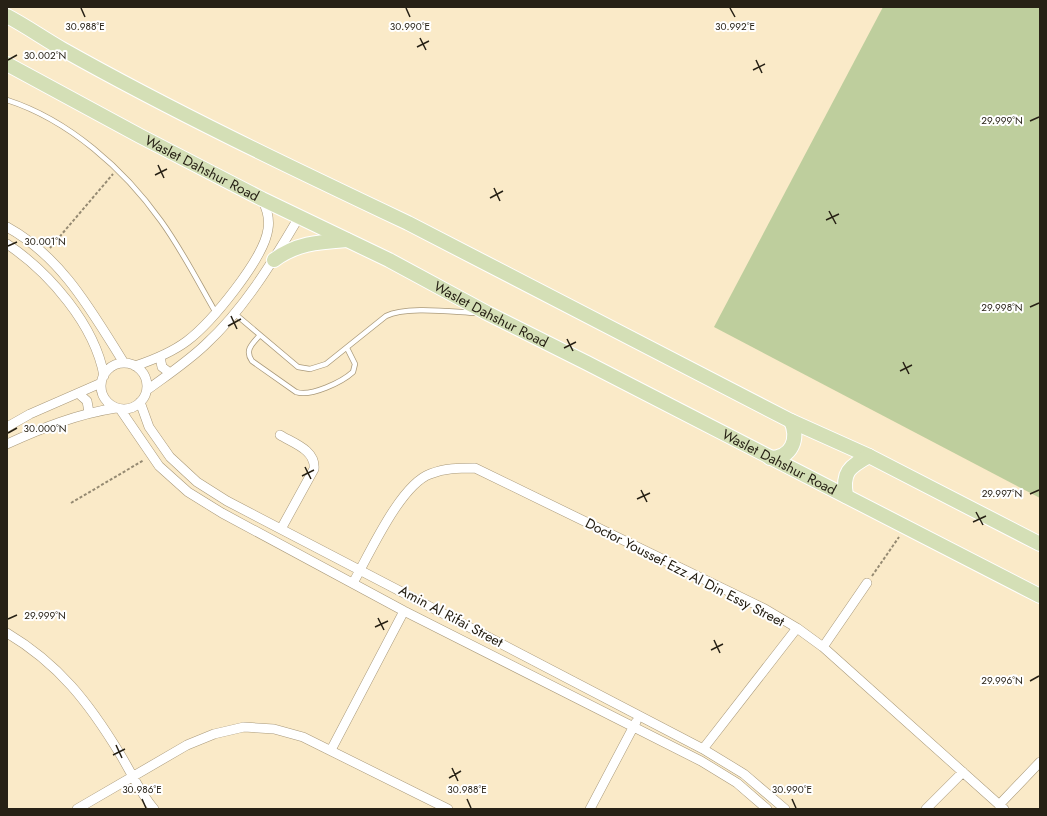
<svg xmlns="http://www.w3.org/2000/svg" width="1047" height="816" font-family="Jost,sans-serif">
  <rect width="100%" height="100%" fill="#faeac8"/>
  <path fill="#bece9d" d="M883,7H1040V498L714,327Z"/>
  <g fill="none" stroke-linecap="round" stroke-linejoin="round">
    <g stroke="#a9997a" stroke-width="6">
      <path id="lane" d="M7,100C69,120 124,169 161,221C182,250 198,282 216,313
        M234,313L298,367L310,369L326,364L386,316C406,306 453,312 476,313
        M260,335C253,343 244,350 252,361L296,392C311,397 342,382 353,372L355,364L347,348"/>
    </g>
    <g stroke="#a9997a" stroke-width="10">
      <path id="street" d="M7,227C62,257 92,312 124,363
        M7,244C49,272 95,325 104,376
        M160,357L162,367L170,373
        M101 386a23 23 0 1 1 46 0a23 23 0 1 1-46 0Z
        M135,366C153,360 171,353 187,341C211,323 264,259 268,229C270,218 267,209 262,199
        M147,390C166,376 187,362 205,345C244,309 272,263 299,217
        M78,393L87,401L89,412
        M140,402L149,427L170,457L197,482L227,501L703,749L744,774L785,809
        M120,409L159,466L188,492L222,513L404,611L701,761L737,783L767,809
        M7,427L30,414L101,383
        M280,435C293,443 316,450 314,469L281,529
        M7,444C42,428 77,414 116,408
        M353,583C369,555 400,485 430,474C445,468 459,468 475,468L765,609L797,628L823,647L1004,809
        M7,633C59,664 89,703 120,754C131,772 140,793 154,809
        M823,647L867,583
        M703,749L797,628
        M331,750L404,611
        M999,805L1040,762
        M77,809L187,745L214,734L244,727L274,729L303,737L448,809
        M590,809L636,722
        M926,809L963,772"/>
    </g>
    <g stroke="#fff" stroke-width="16">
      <g id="primary">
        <path d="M7,16C26,26 43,38 62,49C174,112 292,168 408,223L791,421L869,456L1040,544"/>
        <path id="s1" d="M7,64L140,136L262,199L389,260L487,313L587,363L1040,596"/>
        <path d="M274,260C297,243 319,242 347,240"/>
        <path d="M770,458C792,458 799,439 791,421"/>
        <path d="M846,496C842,472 849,467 869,456"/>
      </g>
    </g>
    <path stroke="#958a72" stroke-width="2" stroke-dasharray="3 2" stroke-linecap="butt" d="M50,248L113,174
      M71,503L144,460
      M872,576L899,537"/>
    <use href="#lane" stroke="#fff" stroke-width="4.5"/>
    <use href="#street" stroke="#fff" stroke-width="9"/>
    <use href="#primary" stroke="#d4dfb6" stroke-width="14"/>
  </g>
  <path fill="none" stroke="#272115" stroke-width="1.5" d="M81,8L85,17M406,8L410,17M730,8L735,17M420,38L426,50M417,47L429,41M8,60L17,55M756,60L762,73M753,70L765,64M1030,121L1039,117M158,165L164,178M155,175L167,169M494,188L500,201M490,198L503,191M829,211L836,224M826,220L839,214M8,246L17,242M1030,307L1039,303M231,316L237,329M228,326L241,319M567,339L573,351M564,348L576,342M903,362L909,374M900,371L912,365M8,433L17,428M305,467L311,479M302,476L314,470M641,490L647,502M1030,494L1039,490M637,499L650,493M976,512L983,525M973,522L986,516M378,618L384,630M8,619L17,615M375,627L388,621M714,640L720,653M711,650L723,644M1030,681L1039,676M116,745L122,758M113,755L125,749M452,768L458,781M449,778L461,771M142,799L146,808M467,799L471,808M792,799L796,808"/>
  <g text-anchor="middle" stroke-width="4" stroke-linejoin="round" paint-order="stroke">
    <g font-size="14" fill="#272115" stroke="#fff">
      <text dy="5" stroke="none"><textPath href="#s1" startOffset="221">Waslet Dahshur Road</textPath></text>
      <text dy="5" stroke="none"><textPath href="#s1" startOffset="545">Waslet Dahshur Road</textPath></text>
      <text dy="5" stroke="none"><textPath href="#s1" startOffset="869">Waslet Dahshur Road</textPath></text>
      <text transform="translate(685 572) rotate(27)" y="5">Doctor Youssef Ezz Al Din Essy Street</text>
      <text transform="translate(451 616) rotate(28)" y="5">Amin Al Rifai Street</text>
    </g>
  </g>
  <g font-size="10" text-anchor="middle" fill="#272115" stroke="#fff" stroke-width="4" stroke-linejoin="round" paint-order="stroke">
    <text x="85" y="30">30.988°E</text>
    <text x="410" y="30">30.990°E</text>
    <text x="735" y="30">30.992°E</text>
    <text x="45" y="59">30.002°N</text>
    <text x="1002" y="124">29.999°N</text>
    <text x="45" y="245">30.001°N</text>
    <text x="1002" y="311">29.998°N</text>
    <text x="45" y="432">30.000°N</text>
    <text x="1002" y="497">29.997°N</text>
    <text x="45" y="619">29.999°N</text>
    <text x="1002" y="684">29.996°N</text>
    <text x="142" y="793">30.986°E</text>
    <text x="467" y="793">30.988°E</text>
    <text x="792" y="793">30.990°E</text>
  </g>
  <rect width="1047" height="816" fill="none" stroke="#272115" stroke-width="16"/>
</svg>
